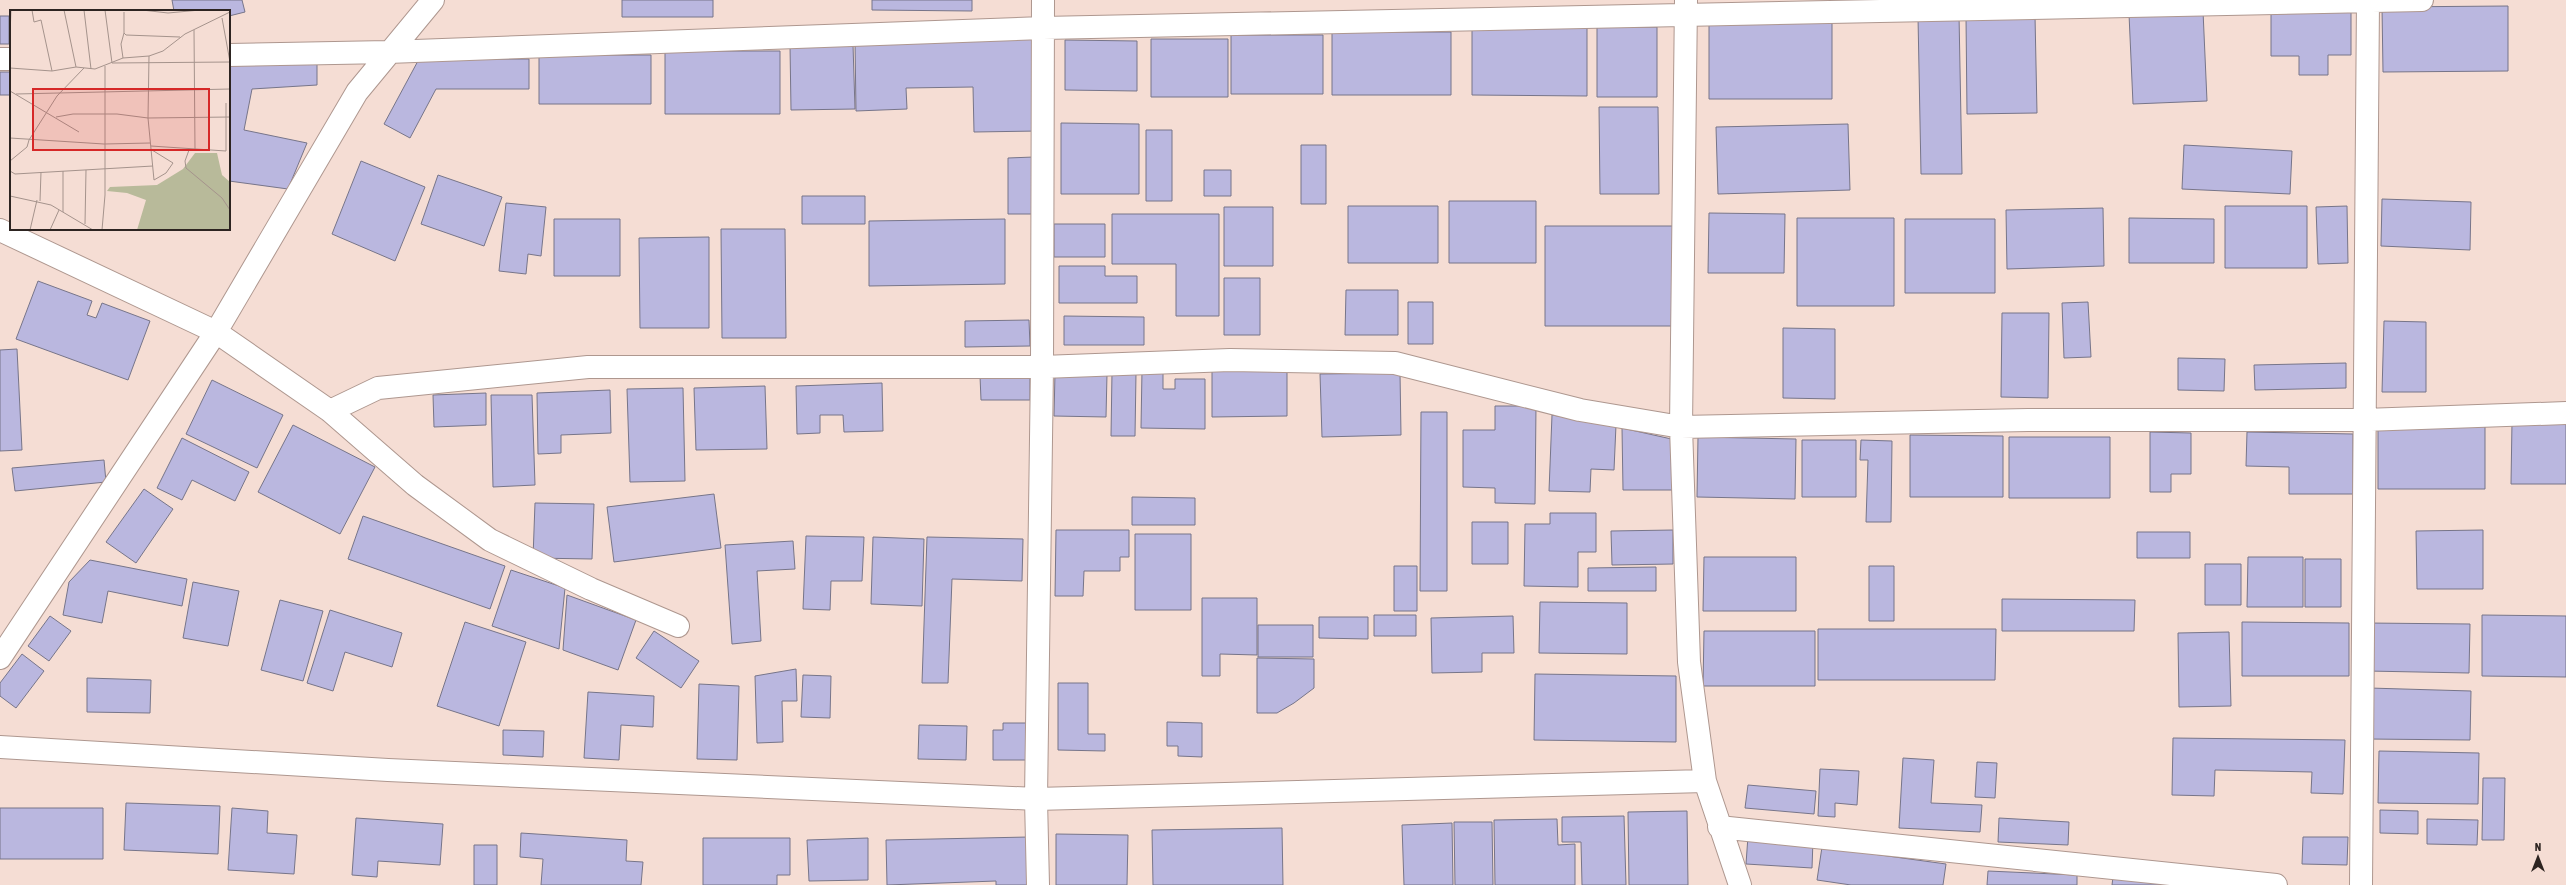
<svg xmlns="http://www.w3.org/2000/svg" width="2566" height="885" font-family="'Asap Condensed',sans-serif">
  <rect width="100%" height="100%" fill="#f5ddd4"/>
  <path fill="#bab7df" stroke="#777589" d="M172,0H242L245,12L229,16V11H174Z
    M622,0H713V17H622Z
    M872,0H972V11L872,10Z
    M2508,6V71L2383,72L2382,7Z
    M2351,8V55H2328V75H2299V56H2271V9Z
    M2203,11L2207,101L2133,104L2129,14Z
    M1959,15L1962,174H1921L1918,17Z
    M0,16H9V44H0Z
    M2035,16L2037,113L1967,114L1966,17Z
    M1709,22H1832V99H1709Z
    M1472,27H1587V96L1472,95Z
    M1597,27H1657V97H1597Z
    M1332,32H1451V95H1332Z
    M1231,35H1323V94H1231Z
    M1037,38L1039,131L974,132L973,87L906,88L907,109L856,111L855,42Z
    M1151,39H1228V97H1151Z
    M1065,40L1137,41V91L1065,90Z
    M853,45L855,109L791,110L790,46Z
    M665,51H780V114H665Z
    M539,55H651V104H539Z
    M317,57V85L252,89L244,130L307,143L288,189L229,181V62Z
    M419,59H529V89H436L410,138L384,124Z
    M0,72H11V95H0Z
    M1599,107H1658L1659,194H1600Z
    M1061,123L1139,124V194H1061Z
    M1848,124L1850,190L1718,194L1716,127Z
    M1146,130H1172V201H1146Z
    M1301,145H1326V204H1301Z
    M2184,145L2292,151L2290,194L2182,189Z
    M1034,157L1035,214H1008V158Z
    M361,161L425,187L395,261L332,234Z
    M1204,170H1231V196H1204Z
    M438,175L502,197L484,246L421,224Z
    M802,196H865V224H802Z
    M2382,199L2471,202L2470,250L2381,246Z
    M1449,201H1536V263H1449Z
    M506,203L546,207L541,256L528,254L526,274L499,271Z
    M1348,206H1438V263H1348Z
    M2225,206H2307V268H2225Z
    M2347,206L2348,263L2318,264L2316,207Z
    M1224,207H1273V266H1224Z
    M2103,208L2104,266L2007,269L2006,210Z
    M1709,213L1785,214L1784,273H1708Z
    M1112,214H1219V316H1176V264H1112Z
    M1797,218H1894V306H1797Z
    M2129,218L2214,219V263H2129Z
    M554,219H620V276H554Z
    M1005,219V284L869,286V221Z
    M1905,219H1995V293H1905Z
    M1054,224H1105V257H1054Z
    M1545,226H1675V326H1545Z
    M721,229H785L786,338H722Z
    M709,237V328H640L639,238Z
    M1059,266H1105V276H1137V303H1059Z
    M1224,278H1260V335H1224Z
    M38,281L92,301L87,315L96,318L102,303L150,321L128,380L16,339Z
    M1346,290H1398V335H1345Z
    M1408,302H1433V344H1408Z
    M2088,302L2091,357L2064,358L2062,303Z
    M2002,313H2049L2048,398L2001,397Z
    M1064,316L1144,317V345H1064Z
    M1029,320L1030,346L965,347V321Z
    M2384,321L2426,322V392H2382Z
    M1783,328L1835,329V399L1783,398Z
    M17,349L22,450L0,451V350Z
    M2178,358L2225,359L2224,391L2178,390Z
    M2346,363V388L2255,390L2254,365Z
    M1287,366V416L1212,417V368Z
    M1142,370L1163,371V389H1175V379H1205V429L1141,428Z
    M1112,372L1136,373L1135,436H1111Z
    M1055,373L1107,374L1106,417L1054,416Z
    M1400,373L1401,435L1322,437L1320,374Z
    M1030,375V400H981L980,376Z
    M212,380L283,415L257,468L186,434Z
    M882,383L883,431L844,432L843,415H820V433L797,434L796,386Z
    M765,386L767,449L696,450L694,388Z
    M683,388L685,481L630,482L627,389Z
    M610,390L611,433L561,435V453L538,454L537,393Z
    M486,393V425L434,427L433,395Z
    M491,395H532L535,485L493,487Z
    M1495,406H1536L1535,504L1495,503V488L1463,487V430H1495Z
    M1421,412H1447V591H1420Z
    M1552,415L1616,425L1614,470L1591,469L1590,492L1549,491Z
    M2512,422L2566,423V484H2511Z
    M293,425L375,467L340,534L258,492Z
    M2378,425H2485V489H2378Z
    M1622,428L1676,440L1677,490H1623Z
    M2150,432L2191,433V474H2171V492H2150Z
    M2247,432L2353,434V494H2289V467L2246,466Z
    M1910,435L2003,436V497H1910Z
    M1698,437L1796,439L1795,499L1697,497Z
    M2009,437H2110V498H2009Z
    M182,438L249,472L235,501L192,480L182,500L157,488Z
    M1802,440H1856V497H1802Z
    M1861,440L1892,441L1891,522H1866L1868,460H1860Z
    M104,460L106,482L15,491L12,468Z
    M144,489L173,509L136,563L106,542Z
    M714,494L721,548L614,562L607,507Z
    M1132,497L1195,498V525H1132Z
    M535,503L594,504L592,559L533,558Z
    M1550,513H1596V552H1578V587L1524,586L1525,524H1550Z
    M363,516L505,566L490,609L348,559Z
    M1472,522H1508V564H1472Z
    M1056,530H1129V557H1120V571H1084L1083,596H1055Z
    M1673,530V564L1612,565L1611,531Z
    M2483,530V589H2417L2416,531Z
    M2137,532H2190V558H2137Z
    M1135,534H1191V610H1135Z
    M806,536L864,537L862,581H831L830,610L803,609Z
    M873,537L924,539L922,606L871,604Z
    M927,537L1023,539L1022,581L952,579L948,683H922Z
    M793,541L795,569L757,571L761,641L732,644L725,545Z
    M1704,557H1796V611H1703Z
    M2248,557H2303V607H2247Z
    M2305,559H2341V607H2305Z
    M90,560L187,579L182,606L108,591L102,623L63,615L69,582Z
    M2205,564H2241V605H2205Z
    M1394,566H1417V611H1394Z
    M1869,566H1894V621H1869Z
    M1656,567V591H1588V568Z
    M511,570L565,588L559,649L492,626Z
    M193,582L239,591L228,646L183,638Z
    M567,595L636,620L618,670L563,650Z
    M1202,598H1257V655L1220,654V676H1202Z
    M2002,599L2135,600L2134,631H2002Z
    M280,600L323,611L303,681L261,670Z
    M1540,602L1627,603V654L1539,653Z
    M330,610L402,633L392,667L345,652L333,691L307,683Z
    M1374,615H1416V636H1374Z
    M2482,615L2566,616V677L2482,676Z
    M50,616L71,631L49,661L28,646Z
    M1513,616L1514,653H1482V672L1432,673L1431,618Z
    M1319,617H1368V639L1319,638Z
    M465,622L526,642L499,726L437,706Z
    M2242,622L2349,623V676H2242Z
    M2367,623L2470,624L2469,673L2367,671Z
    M1258,625H1313V657H1258Z
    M1818,629H1996L1995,680H1818Z
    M654,631L699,661L681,688L636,658Z
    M1704,631H1815V686H1703Z
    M2229,632L2231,706L2179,707L2178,633Z
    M22,654L44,671L16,708L0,696V683Z
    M1257,658L1314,659V688L1294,703L1277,713H1257Z
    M796,669L797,701H782L783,742L757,743L755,676Z
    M1535,674L1676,676V742L1534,740Z
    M803,675L831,676L830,718L801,717Z
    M87,678L151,680L150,713L87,712Z
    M1058,683H1088V734H1105V751L1058,750Z
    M699,684L739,686L737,760L697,759Z
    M2369,688L2471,691L2470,740L2368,739Z
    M588,692L654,696L653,727L621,725L619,760L584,758Z
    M1167,722L1202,723V757L1178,756V746H1167Z
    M1003,723H1029L1028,760H993V730H1003Z
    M919,725L967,726L966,760L918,759Z
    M503,730L544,731L543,757L503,755Z
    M2173,738L2345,740L2343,794L2311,793L2312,772L2215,770L2214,796L2172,795Z
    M2379,751L2479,753L2478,804L2378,803Z
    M1903,758L1934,760L1931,803L1982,805L1980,832L1899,828Z
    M1977,762L1997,763L1995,798L1975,797Z
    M1820,769L1859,771L1857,805L1835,803V817L1818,816Z
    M2483,778H2505L2504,840H2482Z
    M1748,785L1816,791L1814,814L1745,808Z
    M126,803L220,806L218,854L124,850Z
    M0,808H103V859H0Z
    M232,808L268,811L267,833L297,835L294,874L228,870Z
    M2380,810L2418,811V834L2380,833Z
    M1687,811L1688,885H1629L1628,812Z
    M1624,816L1626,885H1582L1581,842H1562V817Z
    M356,818L443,824L440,865L378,861L377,877L352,875Z
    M1999,818L2069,822L2068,845L1998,842Z
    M1557,819L1558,845L1575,844V885H1495L1494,820Z
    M2427,819L2478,820L2477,845L2427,844Z
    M1454,822H1492L1493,885H1455Z
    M1452,823L1453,885H1404L1402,825Z
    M1282,828L1283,885H1153L1152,830Z
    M521,833L627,840L626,861L643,862L641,885H541L543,859L520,857Z
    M1056,834L1128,835L1127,885H1056Z
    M1748,836L1813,840L1812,868L1746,864Z
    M1029,837L1030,885H996V881L887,885L886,840Z
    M2303,837H2348L2347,865L2302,864Z
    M703,838H790V875H777V885H703Z
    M868,838V880L809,881L807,840Z
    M474,845H497V885H474Z
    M1822,847L1946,864L1943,885H1851L1817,880Z
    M1988,871L2077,875V885H1987Z
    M2113,877L2178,885H2112Z"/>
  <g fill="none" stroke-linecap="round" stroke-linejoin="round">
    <g stroke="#ae978f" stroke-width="24">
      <path id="minor" d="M1686,0L1681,427L1689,662L1705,781L1740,885
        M229,55L388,52L1043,28L2422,0
        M0,59H11
        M0,230L216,332L330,411L415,485L490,540L591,589L678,626
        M330,411L378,388L588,367H1042L1230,360L1395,363L1580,410L1681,427L2028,420H2364L2566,413
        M0,658L216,332L357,92L433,0
        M0,747L388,770L1036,799L1705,781
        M1719,827L2276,885
        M1038,885L1036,799L1042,367L1043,0
        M2361,885L2368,0"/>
    </g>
    <use href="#minor" stroke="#fff" stroke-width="22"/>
  </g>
  <g transform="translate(10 10)">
    <rect width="220" height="220" fill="#f5ddd4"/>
    <path d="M185,143H207L212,165L220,172V220H127L136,190L117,183L97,181L100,177L147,175L173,159Z" fill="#b8ba9a"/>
    <path fill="none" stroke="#a5938c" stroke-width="1" d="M22,0L24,12L31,10L42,61M54,0L66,57M74,0L81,59M95,0L102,53L220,52M132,0L158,3L190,0M114,2V23L116,25L170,27M212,8L220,52M184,20L185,140M0,24L1,0M139,46L138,108L144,170L156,163L163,153L142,140M113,48L111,34L114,23M0,58L42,61L66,57L85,59L113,48L139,46L153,41L175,24L220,2M0,81L69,122M6,84L220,79M46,107L63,104H107L138,108L220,107M0,128L94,134L140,133M141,136L216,141V93M179,140L175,151L176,158L212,188L220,200M0,151L17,137L19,130L47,86L74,58M0,161L5,164L143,156M53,161V202M0,186L41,195L83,220M30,191L31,162M75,214L76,160M20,220L27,190M40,220L49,200M92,220L95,185V56"/>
    <path fill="#d62828" fill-opacity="0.15" stroke="#d62828" stroke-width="2" d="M23,79H199V140H23Z"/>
    <rect width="220" height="220" fill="none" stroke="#2d2421" stroke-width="2"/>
  </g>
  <g transform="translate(2538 857)" stroke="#f5ddd4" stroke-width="3" paint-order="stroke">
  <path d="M0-3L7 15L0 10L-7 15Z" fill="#2d2421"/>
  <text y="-6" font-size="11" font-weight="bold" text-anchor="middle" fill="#2d2421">N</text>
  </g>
</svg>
